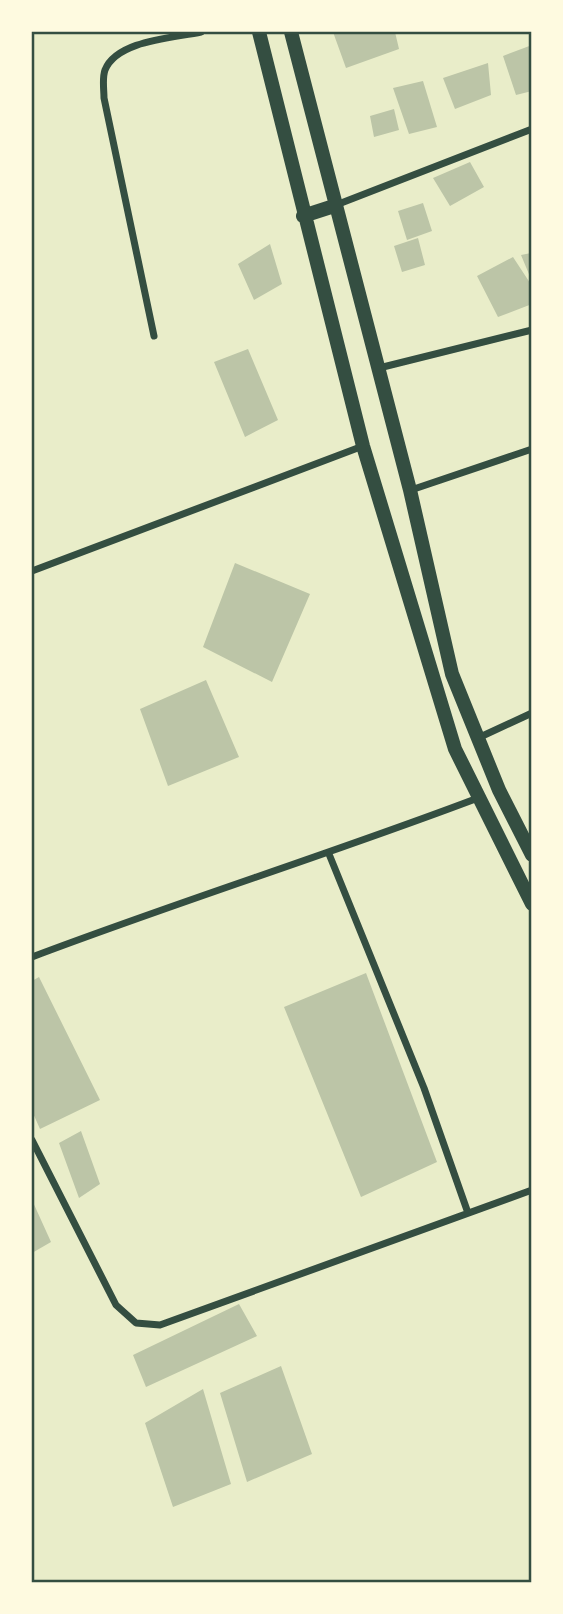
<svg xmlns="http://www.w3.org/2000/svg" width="563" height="1614" font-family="Karla,sans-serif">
  <rect width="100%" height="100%" fill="#e9edc9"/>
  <path fill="#bcc5a7" d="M333,32H395L399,49L346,68Z
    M532,45V91L516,95L503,56Z
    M488,63L491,95L455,109L443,78Z
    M423,81L437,127L409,134L393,88Z
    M394,109L399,130L374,137L370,116Z
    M470,162L484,187L450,206L433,178Z
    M423,203L432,231L407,240L398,211Z
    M418,238L425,265L402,272L394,246Z
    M270,244L282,284L254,300L238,264Z
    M531,253V279L521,255Z
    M513,257L532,286V304L498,317L477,276Z
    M248,349L278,420L245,437L214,362Z
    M235,563L310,594L272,682L203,647Z
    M206,680L239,757L168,786L140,709Z
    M366,973L437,1162L361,1197L284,1007Z
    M39,977L100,1100L40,1129L32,1111V981Z
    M81,1131L100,1184L79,1198L59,1143Z
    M32,1200L51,1242L32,1253Z
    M239,1304L257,1336L146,1387L133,1355Z
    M281,1366L312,1454L247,1482L220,1393Z
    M203,1389L231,1484L173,1507L145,1423Z"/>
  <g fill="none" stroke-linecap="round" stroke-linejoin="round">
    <path stroke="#344e41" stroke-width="7" d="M336,205L532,129
      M154,336L104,98C104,90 102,78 105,70C117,40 174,38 201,32
      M379,368L532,330
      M411,490L532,449
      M32,571L363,446
      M478,738L532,713
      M329,854L424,1088L468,1213
      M32,957C180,901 330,854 478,798
      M32,1140L116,1305L136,1323L160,1325L532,1190"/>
    <path stroke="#344e41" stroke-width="14" d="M259,32L363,446L455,749L532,904
      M291,32L410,490L452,674L499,790L532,855
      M303,216L334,206"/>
  </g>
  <rect width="563" height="1614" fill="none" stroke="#fefae0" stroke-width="66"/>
  <rect x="33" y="33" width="497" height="1548" fill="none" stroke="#344e41" stroke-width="2.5"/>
</svg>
